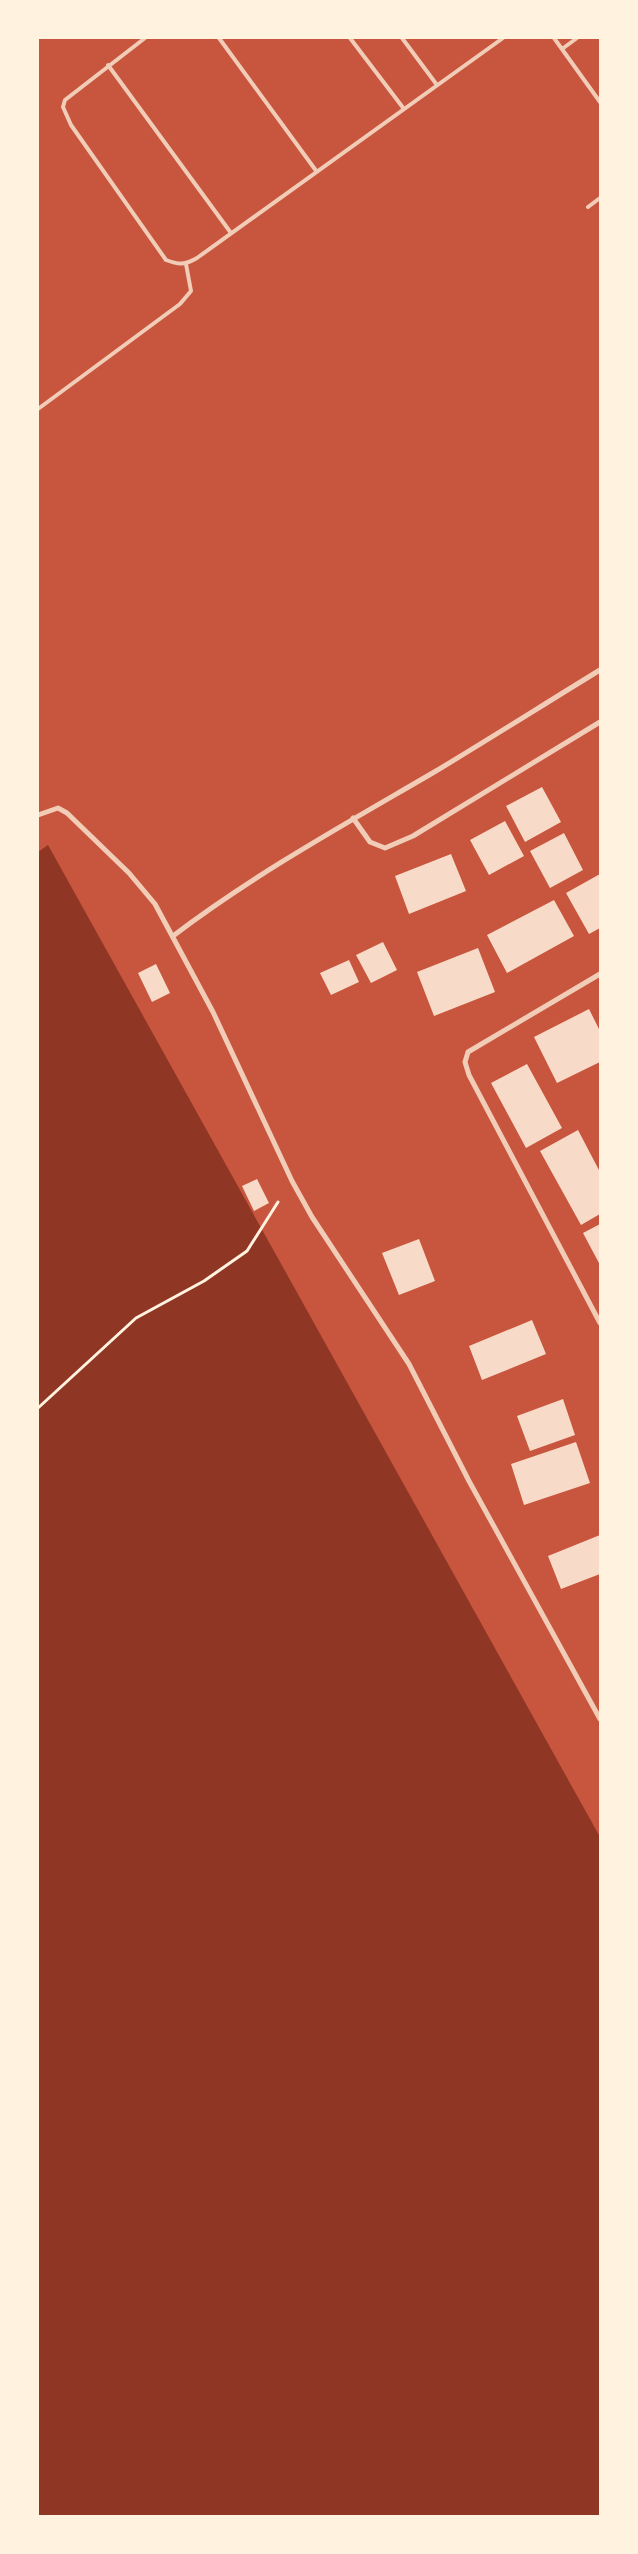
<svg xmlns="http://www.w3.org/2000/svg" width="638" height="2554" font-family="'Nunito Sans',sans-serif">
  <rect width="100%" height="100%" fill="#c8553d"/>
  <path fill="#8f3625" d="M48,845L600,1837V2516H38V852Z"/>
  <path fill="#f7dbc8" d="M542,787L561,822L525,842L506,806Z
    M505,821L524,856L489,875L470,840Z
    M564,833L583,870L550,888L530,851Z
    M451,854L466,891L409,914L395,876Z
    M600,874V928L589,934L566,893Z
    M554,900L574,936L507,973L487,935Z
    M383,942L397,970L371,983L356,955Z
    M478,948L495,992L434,1016L417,972Z
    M349,960L359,982L331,995L320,973Z
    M156,964L170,993L152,1002L138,973Z
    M589,1009L600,1031V1062L557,1083L534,1037Z
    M527,1064L562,1128L526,1148L491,1083Z
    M578,1130L600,1172V1214L581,1225L540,1151Z
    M257,1179L269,1203L254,1211L242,1186Z
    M600,1224V1265L583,1233Z
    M419,1239L435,1281L399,1295L382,1253Z
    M532,1320L546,1354L482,1380L469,1346Z
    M563,1399L575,1435L530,1451L517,1416Z
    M576,1442L590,1483L524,1505L511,1464Z
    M600,1535V1574L561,1589L548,1556Z"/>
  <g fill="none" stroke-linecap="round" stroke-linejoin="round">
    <path stroke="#fff3e0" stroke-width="3" d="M38,1408L136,1318L204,1281L247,1251L278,1202"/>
    <path stroke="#f1ccb7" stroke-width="4" d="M145,38L65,100L63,107L71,125L166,260C179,265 185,265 197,258L503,38
      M219,38L317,172
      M350,38L404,109
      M402,38L437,85
      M554,38L600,102
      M562,49L577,38
      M108,65L231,233
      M588,207L600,198
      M38,409L180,304L191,291L186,264"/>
    <path stroke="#f1ccb7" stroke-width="5" d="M38,815L58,808L67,813L129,873L155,904L213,1012L292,1181L312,1217L409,1364L469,1481L600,1719
      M353,818L370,842L385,848L413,836L600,722
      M173,936C256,873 347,823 436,771C491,738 546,703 600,670
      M600,974L468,1052L465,1062L469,1075L600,1323"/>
  </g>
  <rect width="638" height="2554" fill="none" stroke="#fff3e0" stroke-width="78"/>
</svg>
